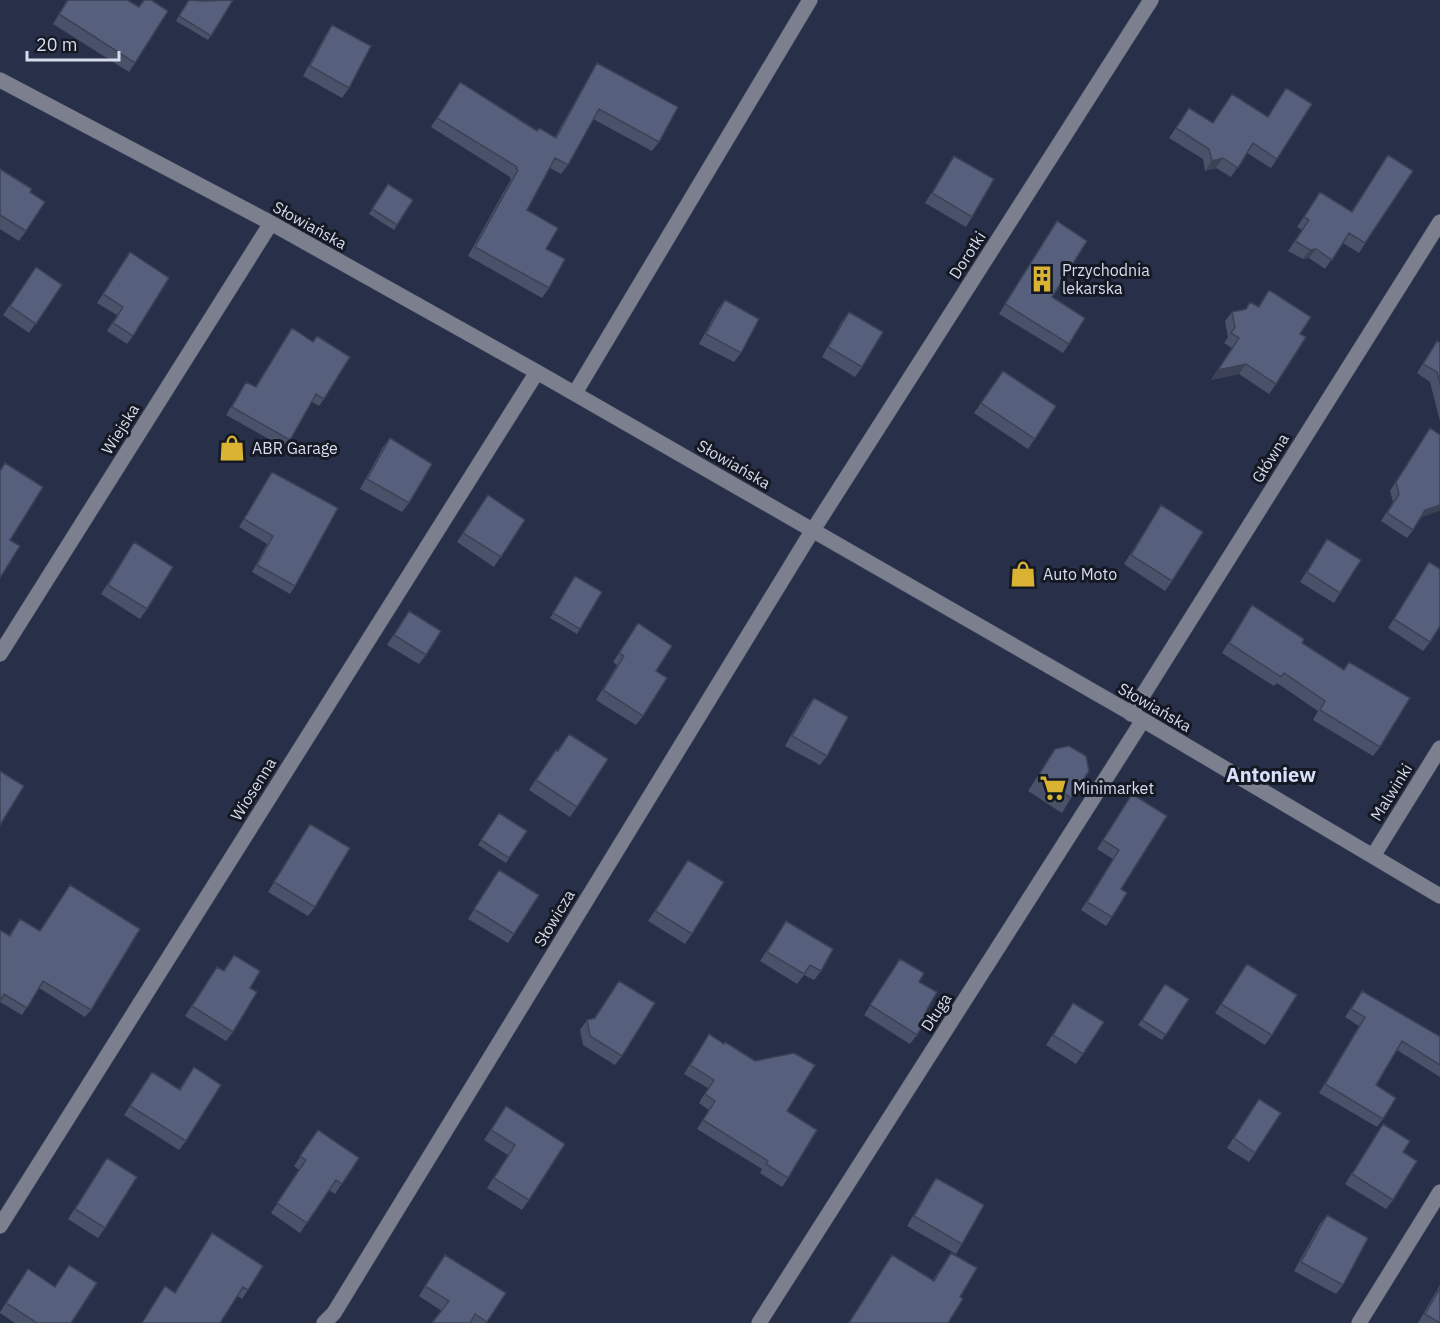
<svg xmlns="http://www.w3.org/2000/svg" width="1440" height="1323" font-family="'IBM Plex Sans',sans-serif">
  <rect width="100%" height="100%" fill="#283049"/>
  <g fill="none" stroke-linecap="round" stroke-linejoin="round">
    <g stroke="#444c63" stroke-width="16">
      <path id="minor" d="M0,80L271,223L537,372L1143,720L1440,896
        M575,393L810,0
        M0,654L271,223
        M1131,714L1440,222
        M1373,856L1440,748
        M0,1226L537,372
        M324,1323L334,1313L806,541L1151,0
        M759,1323L1143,720
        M1359,1323L1440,1192"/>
    </g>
    <use href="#minor" stroke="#7c808e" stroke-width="15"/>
  </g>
  <path fill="#4a526a" d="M67,0H127L139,7L144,0L135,63L129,72L53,24Z
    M188,0L203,1L233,0L208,40L176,21Z
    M332,25L349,88L342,98L303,76L326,34Z
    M597,63L659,142L652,151L593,119L568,165L561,174L550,168L527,210L546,249L549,288L542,298L468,256L511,179L510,178V177L431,127L460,82L537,130L555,137L591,73Z
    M1286,88L1277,159L1271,168L1247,153L1231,177L1216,168L1205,171L1203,159L1169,138L1189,108L1213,123L1232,94L1268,117Z
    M1388,155L1398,194L1391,203L1359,253L1343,243L1325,269L1309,258L1303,259L1288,251L1302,230L1297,227L1320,192L1351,212Z
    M954,156L972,217L966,227L925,203Z
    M0,169L30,192L26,231L19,241L0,229Z
    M388,184L413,200L394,230L369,214Z
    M1057,221L1052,297L1069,344L1063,353L999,314Z
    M130,252L133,336L127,344L107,331L117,315L97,303Z
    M36,267L62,285L29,333L3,315Z
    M1269,290L1300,334L1276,384L1269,394L1239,374L1211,380L1232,348L1224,343L1228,337L1225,321L1232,312L1258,307Z
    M725,300L741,353L734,362L699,344L718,309Z
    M849,312L862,367L855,377L822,357L842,321Z
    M292,328L313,342L324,399L319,406L312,402L285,448L226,415L246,382L255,387Z
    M1437,341L1440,343V421L1430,382L1417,373Z
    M1003,371L1056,406L1028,449L974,413Z
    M1430,428L1413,530L1407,538L1381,521L1393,502L1390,491Z
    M390,438L409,503L402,512L360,489L383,447Z
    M272,472L295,586L290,594L252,572L267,544L239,527Z
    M481,505L525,520L494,567L457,542Z
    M1161,505L1172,581L1165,591L1124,564Z
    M1327,539L1340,593L1334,603L1300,582Z
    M134,542L147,609L140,619L101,594Z
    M1429,562L1430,642L1423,651L1388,628Z
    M572,581L580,629L577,634L550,618Z
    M1252,605L1302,643L1344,670L1349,662L1380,747L1373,756L1313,720L1318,711L1277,683L1274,686L1222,653Z
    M409,611L426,655L419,664L387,645Z
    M638,623L643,716L636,725L596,700L617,665L613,662Z
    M814,698L827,756L820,765L785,746L807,707Z
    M569,734L577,807L570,817L529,790L549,759L557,751Z
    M1055,749L1071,798L1062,813L1028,791Z
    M1132,794L1112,917L1106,926L1081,910L1113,859L1097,849Z
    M499,813L527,831L506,863L478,845Z
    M310,824L315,907L308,916L268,892Z
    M688,860L692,934L685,944L648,921Z
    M499,870L514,934L508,943L468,919Z
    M20,919L91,1010L85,1017L39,988L22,1015L0,1002L9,935Z
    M786,921L821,971L814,980L804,975L797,984L760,961Z
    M234,955L250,988L233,1032L226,1041L185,1016L217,967L223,971Z
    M900,959L919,982L926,1011L917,1035L910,1044L864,1015Z
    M1247,964L1272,1035L1265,1045L1215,1013Z
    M619,981L622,1056L615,1065L583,1045L580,1030L587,1020L594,1018Z
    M1165,984L1189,999L1162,1040L1138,1025Z
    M1362,991L1439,1036L1440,1034V1077L1397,1050L1376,1085L1383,1119L1377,1127L1319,1093L1359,1026L1345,1017Z
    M1073,1003L1083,1054L1076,1064L1046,1045Z
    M709,1034L787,1111L788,1178L782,1187L760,1173L762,1169L697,1129L709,1110L699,1103L708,1088L684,1074Z
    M194,1067L186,1141L179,1150L124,1115L152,1072L179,1089Z
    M506,1106L529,1200L522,1210L487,1188L508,1155L484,1140Z
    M1253,1108L1255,1153L1249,1162L1227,1148Z
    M1383,1124L1403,1152L1393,1200L1386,1209L1345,1184Z
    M318,1130L359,1158L335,1194L329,1190L300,1233L271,1213L299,1170L294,1166Z
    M107,1158L105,1228L98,1238L68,1219Z
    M936,1178L962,1244L956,1254L907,1226L930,1187Z
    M1327,1215L1343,1285L1336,1294L1294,1271L1320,1224Z
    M212,1233L248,1290L242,1299L237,1296L220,1323H142L165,1286L175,1292Z
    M951,1253L960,1297L948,1323H848L892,1255L933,1280Z
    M439,1264L506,1293L486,1323H432L442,1311L419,1296Z
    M69,1265L71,1323H15L0,1313V1312L28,1269L55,1287Z
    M1440,1285V1323H1418Z"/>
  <path fill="#3c4256" d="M1223,158L1216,168L1205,171L1212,161Z
    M1316,249L1309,258L1303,259L1310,250Z
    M1246,364L1239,374L1211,380L1218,370Z
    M1440,505V511L1419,518L1425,510Z"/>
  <path fill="#565f7b" stroke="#3c4256" stroke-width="1.5" d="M68,0H127L139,7L144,0H151L168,11L135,63L59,14Z
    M189,0L203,1L233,0L211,36L179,16Z
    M332,25L371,46L349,88L310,66Z
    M597,63L678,107L659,142L599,109L568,165L555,158L527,210L558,228L546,249L565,259L549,288L475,247L518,170L516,169L517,167L437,118L460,82L537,131L539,128L556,138Z
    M1286,88L1312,104L1277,159L1253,143L1238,168L1223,158L1212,161L1209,149L1176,128L1189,108L1213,123L1232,94L1268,117Z
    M1388,155L1413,171L1365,243L1349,233L1332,260L1316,249L1310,250L1295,241L1309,220L1304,217L1320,192L1352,212Z
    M954,156L994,179L972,217L932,193Z
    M0,169L32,189L30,192L45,202L26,231L0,215Z
    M388,184L413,200L397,225L372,209Z
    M1057,221L1087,241L1052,297L1085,318L1069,344L1005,304Z
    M130,252L169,278L133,336L113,323L123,307L103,294Z
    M36,267L62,285L36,324L10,306Z
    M1269,290L1311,317L1300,334L1306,337L1276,384L1246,364L1218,370L1239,338L1231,333L1235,327L1232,312L1246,309L1250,302L1259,307Z
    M725,300L759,319L741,353L706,334Z
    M849,312L883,332L862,367L828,347Z
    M292,328L313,342L317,336L350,357L324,399L316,394L290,440L232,407L246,382L256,387Z
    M1437,341L1440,343V384L1437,372L1423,364Z
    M1003,371L1056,406L1035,439L981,403Z
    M1430,428L1440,435V505L1425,510L1413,530L1387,513L1399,494L1396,482Z
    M390,438L432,464L409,503L367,479Z
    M5,463L43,487L10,540L20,546L0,578V471Z
    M272,472L338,508L295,586L257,565L273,536L244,519Z
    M488,495L525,520L501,557L463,533Z
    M1161,505L1203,532L1172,581L1131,555Z
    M1327,539L1361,560L1340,593L1307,572Z
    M134,542L173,567L147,609L108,585Z
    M1429,562L1440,569V626L1430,642L1394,619Z
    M575,576L602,592L580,629L553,613Z
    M1252,605L1304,639L1302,643L1344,670L1349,662L1410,698L1380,747L1320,710L1325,701L1284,673L1281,677L1229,643Z
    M409,611L441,631L426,655L394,635Z
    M638,623L672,646L656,671L667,678L643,716L603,690L624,656L619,653Z
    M814,698L848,717L827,756L792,736Z
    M569,734L608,759L577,807L536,780L556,750L558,751Z
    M1069,746L1086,756L1089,771L1071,798L1038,776L1055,749Z
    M0,771L24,786L0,825Z
    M1132,794L1167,816L1121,889L1127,893L1112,917L1087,902L1119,850L1103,840Z
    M499,813L527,831L509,858L481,840Z
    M310,824L350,848L315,907L274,882Z
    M688,860L724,882L692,934L655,911Z
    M499,870L539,895L514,934L474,909Z
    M70,885L140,929L91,1010L43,981L27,1008L4,994L0,1001V930L10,936L20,919L40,931Z
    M786,921L833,949L821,971L810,965L804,974L767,952Z
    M234,955L260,971L250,988L257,992L233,1032L192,1006L217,967L224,971Z
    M900,959L924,973L919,982L937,992L926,1011L930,1014L917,1035L870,1005Z
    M1247,964L1297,995L1272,1035L1221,1004Z
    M619,981L655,1003L622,1056L590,1036L587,1020L595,1018Z
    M1165,984L1189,999L1166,1035L1142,1020Z
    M1362,991L1439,1036L1440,1035V1065L1402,1041L1376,1085L1396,1098L1383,1119L1325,1084L1365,1017L1351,1009Z
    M1073,1003L1104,1022L1083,1054L1053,1035Z
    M709,1034L724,1044L725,1042L755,1061L794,1053L815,1065L787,1111L817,1130L788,1178L766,1164L768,1161L703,1120L715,1101L705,1094L714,1080L690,1065Z
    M194,1067L221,1085L186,1141L130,1106L152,1072L180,1090Z
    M1259,1099L1281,1113L1255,1153L1234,1138Z
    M506,1106L565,1144L529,1200L494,1178L515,1145L491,1130Z
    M1383,1124L1410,1141L1403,1152L1417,1161L1393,1200L1352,1174Z
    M318,1130L359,1158L342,1184L336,1180L307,1223L277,1203L306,1160L300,1156Z
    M107,1158L137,1177L105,1228L75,1209Z
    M936,1178L984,1205L962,1244L914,1216Z
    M1327,1215L1368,1238L1343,1285L1301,1262Z
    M212,1233L263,1266L248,1290L243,1287L220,1323H142L165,1286L175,1293Z
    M951,1253L977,1268L960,1297L963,1299L948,1323H849L892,1255L934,1281Z
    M445,1255L506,1293L487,1322L475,1314L470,1323H432L449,1301L425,1286Z
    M69,1265L97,1283L71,1323H37L6,1303L28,1269L55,1287Z
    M1440,1288V1323L1425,1314Z"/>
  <defs>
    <g id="building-bare" transform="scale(2.07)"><path d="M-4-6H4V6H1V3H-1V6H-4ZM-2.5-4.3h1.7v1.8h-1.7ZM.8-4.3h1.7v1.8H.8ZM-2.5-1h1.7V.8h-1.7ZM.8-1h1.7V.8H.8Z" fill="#dab333" stroke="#151924" stroke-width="2.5" paint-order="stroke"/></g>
    <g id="shop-bare" transform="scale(2.07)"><path d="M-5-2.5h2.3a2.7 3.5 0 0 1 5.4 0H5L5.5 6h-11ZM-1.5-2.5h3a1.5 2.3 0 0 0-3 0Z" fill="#dab333" stroke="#151924" stroke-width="2.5" paint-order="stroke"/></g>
    <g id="supermarket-bare" transform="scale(2.07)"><path d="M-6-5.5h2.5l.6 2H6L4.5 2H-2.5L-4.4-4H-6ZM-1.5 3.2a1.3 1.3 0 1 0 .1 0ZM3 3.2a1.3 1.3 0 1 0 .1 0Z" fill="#dab333" stroke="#151924" stroke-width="2.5" paint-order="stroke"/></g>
  </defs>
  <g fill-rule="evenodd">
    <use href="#building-bare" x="1042" y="279"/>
    <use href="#shop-bare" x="232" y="448"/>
    <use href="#shop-bare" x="1023" y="574"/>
    <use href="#supermarket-bare" x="1053" y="788"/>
  </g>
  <g text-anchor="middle" stroke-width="6" stroke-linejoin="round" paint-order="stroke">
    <g font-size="16" fill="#d6dcec" stroke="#151924">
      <text transform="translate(310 225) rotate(29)" y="6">Słowiańska</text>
      <text transform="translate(967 255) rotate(-57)" y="6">Dorotki</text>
      <text transform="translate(120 429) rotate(-58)" y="6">Wiejska</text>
      <text transform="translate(1270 458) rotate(-58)" y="6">Główna</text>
      <text transform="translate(734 464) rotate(30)" y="6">Słowiańska</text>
      <text transform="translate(1155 707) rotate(30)" y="6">Słowiańska</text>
      <text transform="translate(253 789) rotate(-58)" y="6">Wiosenna</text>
      <text transform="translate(1391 792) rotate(-58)" y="6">Malwinki</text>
      <text transform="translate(554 918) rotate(-59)" y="6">Słowicza</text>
      <text transform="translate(936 1012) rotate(-57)" y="6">Długa</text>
    </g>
    <g font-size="16" fill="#d6dcec" stroke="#151924" text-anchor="start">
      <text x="1062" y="276">Przychodnia<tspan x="1062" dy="18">lekarska</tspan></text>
      <text x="252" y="454">ABR Garage</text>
      <text x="1043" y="580">Auto Moto</text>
      <text x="1073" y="794">Minimarket</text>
    </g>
    <g font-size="20" font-weight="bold" fill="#d7e0fa" stroke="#151924">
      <text x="1271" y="782">Antoniew</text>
    </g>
  </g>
  <path d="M27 51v9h92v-9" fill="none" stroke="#d6dcec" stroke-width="3"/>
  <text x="36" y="51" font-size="18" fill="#d6dcec" stroke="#151924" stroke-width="4.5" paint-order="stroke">20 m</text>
</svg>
